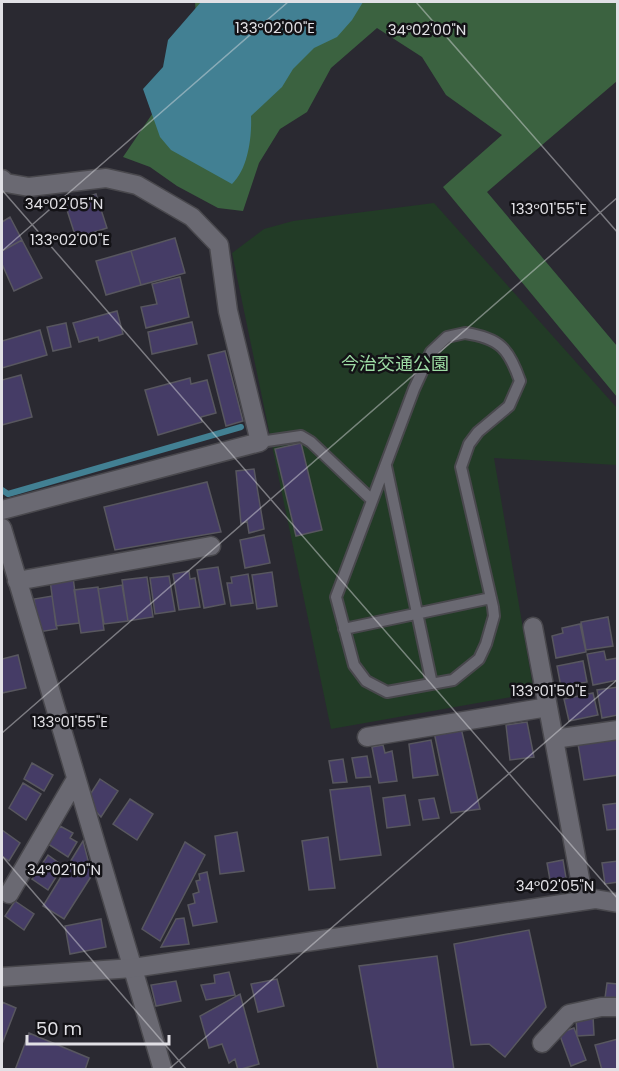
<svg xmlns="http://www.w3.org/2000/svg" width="619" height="1071" font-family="Poppins,'Noto Sans JP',sans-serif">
  <rect width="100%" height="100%" fill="#2a2931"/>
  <path fill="#223b26" d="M434,203L617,408V465L494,458L534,693L331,729L232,253L264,229L293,221Z"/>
  <path fill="#3b6240" d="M195,2H617V81L487,192L617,346V397L443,187L502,135L446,95L422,57L377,28L331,68L307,112L280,129L259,163L243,211L218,208L177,186L150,167L123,157L159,104L197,29Z"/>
  <path fill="#428093" d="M201,2H363L352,20L337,37L314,48L293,69L282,87L251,116C252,137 248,169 232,184L171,150L160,137L143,89L163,67L168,40Z"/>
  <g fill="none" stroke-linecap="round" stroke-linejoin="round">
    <path stroke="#428093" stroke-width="6" d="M2,490L8,494L241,427"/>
  </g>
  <path fill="#453c66" stroke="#58575f" stroke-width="1.5" d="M96,194L107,228L76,238L65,204Z
    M10,217L22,240L2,251V222Z
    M175,238L185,273L141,285L131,251Z
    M22,240L42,278L14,291L2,264V251Z
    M131,251L141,285L106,295L96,261Z
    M180,277L189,317L146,328L141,307L157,304L152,284Z
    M117,311L123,334L99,341L98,337L79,342L73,323Z
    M192,322L197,344L152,354L148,332Z
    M66,323L71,347L53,351L47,327Z
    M40,330L47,355L2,368V341Z
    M225,351L243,421L226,426L208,355Z
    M21,375L32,417L2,425V380Z
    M190,378L191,384L207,380L216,413L201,417L202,422L158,435L145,390Z
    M301,443L322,530L296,536L275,449Z
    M254,469L264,529L249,533L247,521L241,524L236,471Z
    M207,482L221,532L115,550L104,507Z
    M264,535L270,563L245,568L240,540Z
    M218,567L225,604L204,608L197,570Z
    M189,571L190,579L195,578L200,607L179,610L173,574Z
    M272,572L277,606L257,609L252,575Z
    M248,574L253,603L231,606L227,583H232L231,577Z
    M169,576L175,611L155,614L150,578Z
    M73,577L79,623L56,626L50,580Z
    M147,577L153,617L128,621L122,580Z
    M122,585L128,621L104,624L98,589Z
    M98,587L104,630L81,633L74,590Z
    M52,596L57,629L39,632L34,599Z
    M608,617L613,646L586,650L581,622Z
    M580,624L586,652L556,658L552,636L563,633L562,628Z
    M604,651L606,660L618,658V680L593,685L587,654Z
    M18,655L26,688L2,693V659Z
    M583,661L587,682L561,687L557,666Z
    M618,687V715L602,718L597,690Z
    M593,693L598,715L569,721L564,699Z
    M527,722L534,757L510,760L506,725Z
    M461,728L480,809L451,813L434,732Z
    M618,738V775L584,780L578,744Z
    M431,740L438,775L413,778L409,744Z
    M383,745L385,753L392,751L397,781L379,783L372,747Z
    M367,756L371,777L356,778L352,758Z
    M343,759L347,782L333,783L329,761Z
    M32,763L53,775L44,791L24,779Z
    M100,779L118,791L101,817L86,801Z
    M23,783L41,794L26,820L9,808Z
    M370,786L381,855L340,860L330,790Z
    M405,795L410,825L387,828L383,798Z
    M434,798L439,818L423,820L419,800Z
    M130,799L153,814L137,840L113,824Z
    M618,803V829L607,830L603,805Z
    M60,826L73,833L70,838L77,842L68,857L48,844Z
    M2,830L20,843L9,861L2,856Z
    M237,832L244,871L220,874L215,836Z
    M328,837L335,888L309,890L302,841Z
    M83,841L92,875L64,919L43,906Z
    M185,842L205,855L160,941L142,929Z
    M48,855L63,866L48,890L32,879Z
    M563,860L566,878L550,880L547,863Z
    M618,861V882L605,884L602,863Z
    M207,872L217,922L193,926L188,905L195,903L193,894L199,892L196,881L200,880L199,874Z
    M15,901L34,914L24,930L5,916Z
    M184,918L189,944L161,947L176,919Z
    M101,919L106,947L70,954L65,926Z
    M529,930L546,1007L505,1057L489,1044L471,1045L454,944Z
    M437,956L454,1070H378L359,966Z
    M229,972L235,995L206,1000L201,985L215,983L214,975Z
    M277,979L284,1006L258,1012L251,984Z
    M176,981L181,1001L156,1006L151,985Z
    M607,983L618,984V999L605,998Z
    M240,994L259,1064L238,1070L235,1059L229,1063L222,1044L209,1048L200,1016Z
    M2,1002L16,1008L2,1044Z
    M593,1016L594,1035L577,1036L576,1018Z
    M574,1028L586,1060L571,1066L559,1033Z
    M29,1033L89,1058L85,1070H15Z
    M618,1039V1070H602L595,1045Z"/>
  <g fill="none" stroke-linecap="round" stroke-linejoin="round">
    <g stroke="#49484d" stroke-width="14">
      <path id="service" d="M465,333C500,338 509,349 520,381L509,406L478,432L469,444L461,467L493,607L494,616L486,644L479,659L453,680L387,692L366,681L354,665L336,597L414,389L431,352L447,337Z
        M260,442L301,436L311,442L371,499
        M386,466L432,684
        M344,629L491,598"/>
    </g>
    <g stroke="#49484d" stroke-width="21">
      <path id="minor" d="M2,179L6,183L29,187L106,178L137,185L192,217L219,245L228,311L260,442L2,510
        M2,528L163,1070
        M17,581L211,546
        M533,627L584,900
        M367,737L548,707
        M554,739L618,730
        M9,894L76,779
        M542,1043L569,1014L601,1007H618"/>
    </g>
    <g stroke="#49484d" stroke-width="21">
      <path id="tertiary" d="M2,977L133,968L595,899L618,903"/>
    </g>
    <use href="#service" stroke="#6a6972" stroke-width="10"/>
    <use href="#minor" stroke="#6a6972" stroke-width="18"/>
    <use href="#tertiary" stroke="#6a6972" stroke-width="18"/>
  </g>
  <path fill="none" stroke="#e1e0e5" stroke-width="1.5" stroke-opacity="0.45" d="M416,2L618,233M2,190L618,899M2,251L288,2M2,733L618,197M2,856L187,1070M168,1070L618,679"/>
  <g text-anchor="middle" stroke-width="5" stroke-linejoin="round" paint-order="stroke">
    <g font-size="18" fill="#9ddca4" stroke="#131216">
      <text x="395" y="370">今治交通公園</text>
    </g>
  </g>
  <g font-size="15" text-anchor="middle" fill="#e1e0e5" stroke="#131216" stroke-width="5" stroke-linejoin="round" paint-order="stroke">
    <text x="275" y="33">133°02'00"E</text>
    <text x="427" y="35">34°02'00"N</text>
    <text x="64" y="209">34°02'05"N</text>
    <text x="549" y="214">133°01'55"E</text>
    <text x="70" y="245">133°02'00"E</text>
    <text x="549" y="696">133°01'50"E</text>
    <text x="70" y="727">133°01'55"E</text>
    <text x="64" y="875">34°02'10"N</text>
    <text x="555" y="891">34°02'05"N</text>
  </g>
  <rect width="619" height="1071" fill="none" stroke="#e1e0e5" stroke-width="6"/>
  <path d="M27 1035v9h142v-9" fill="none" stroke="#e1e0e5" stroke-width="3"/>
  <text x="36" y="1035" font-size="18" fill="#e1e0e5" stroke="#131216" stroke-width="4.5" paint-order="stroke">50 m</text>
</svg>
